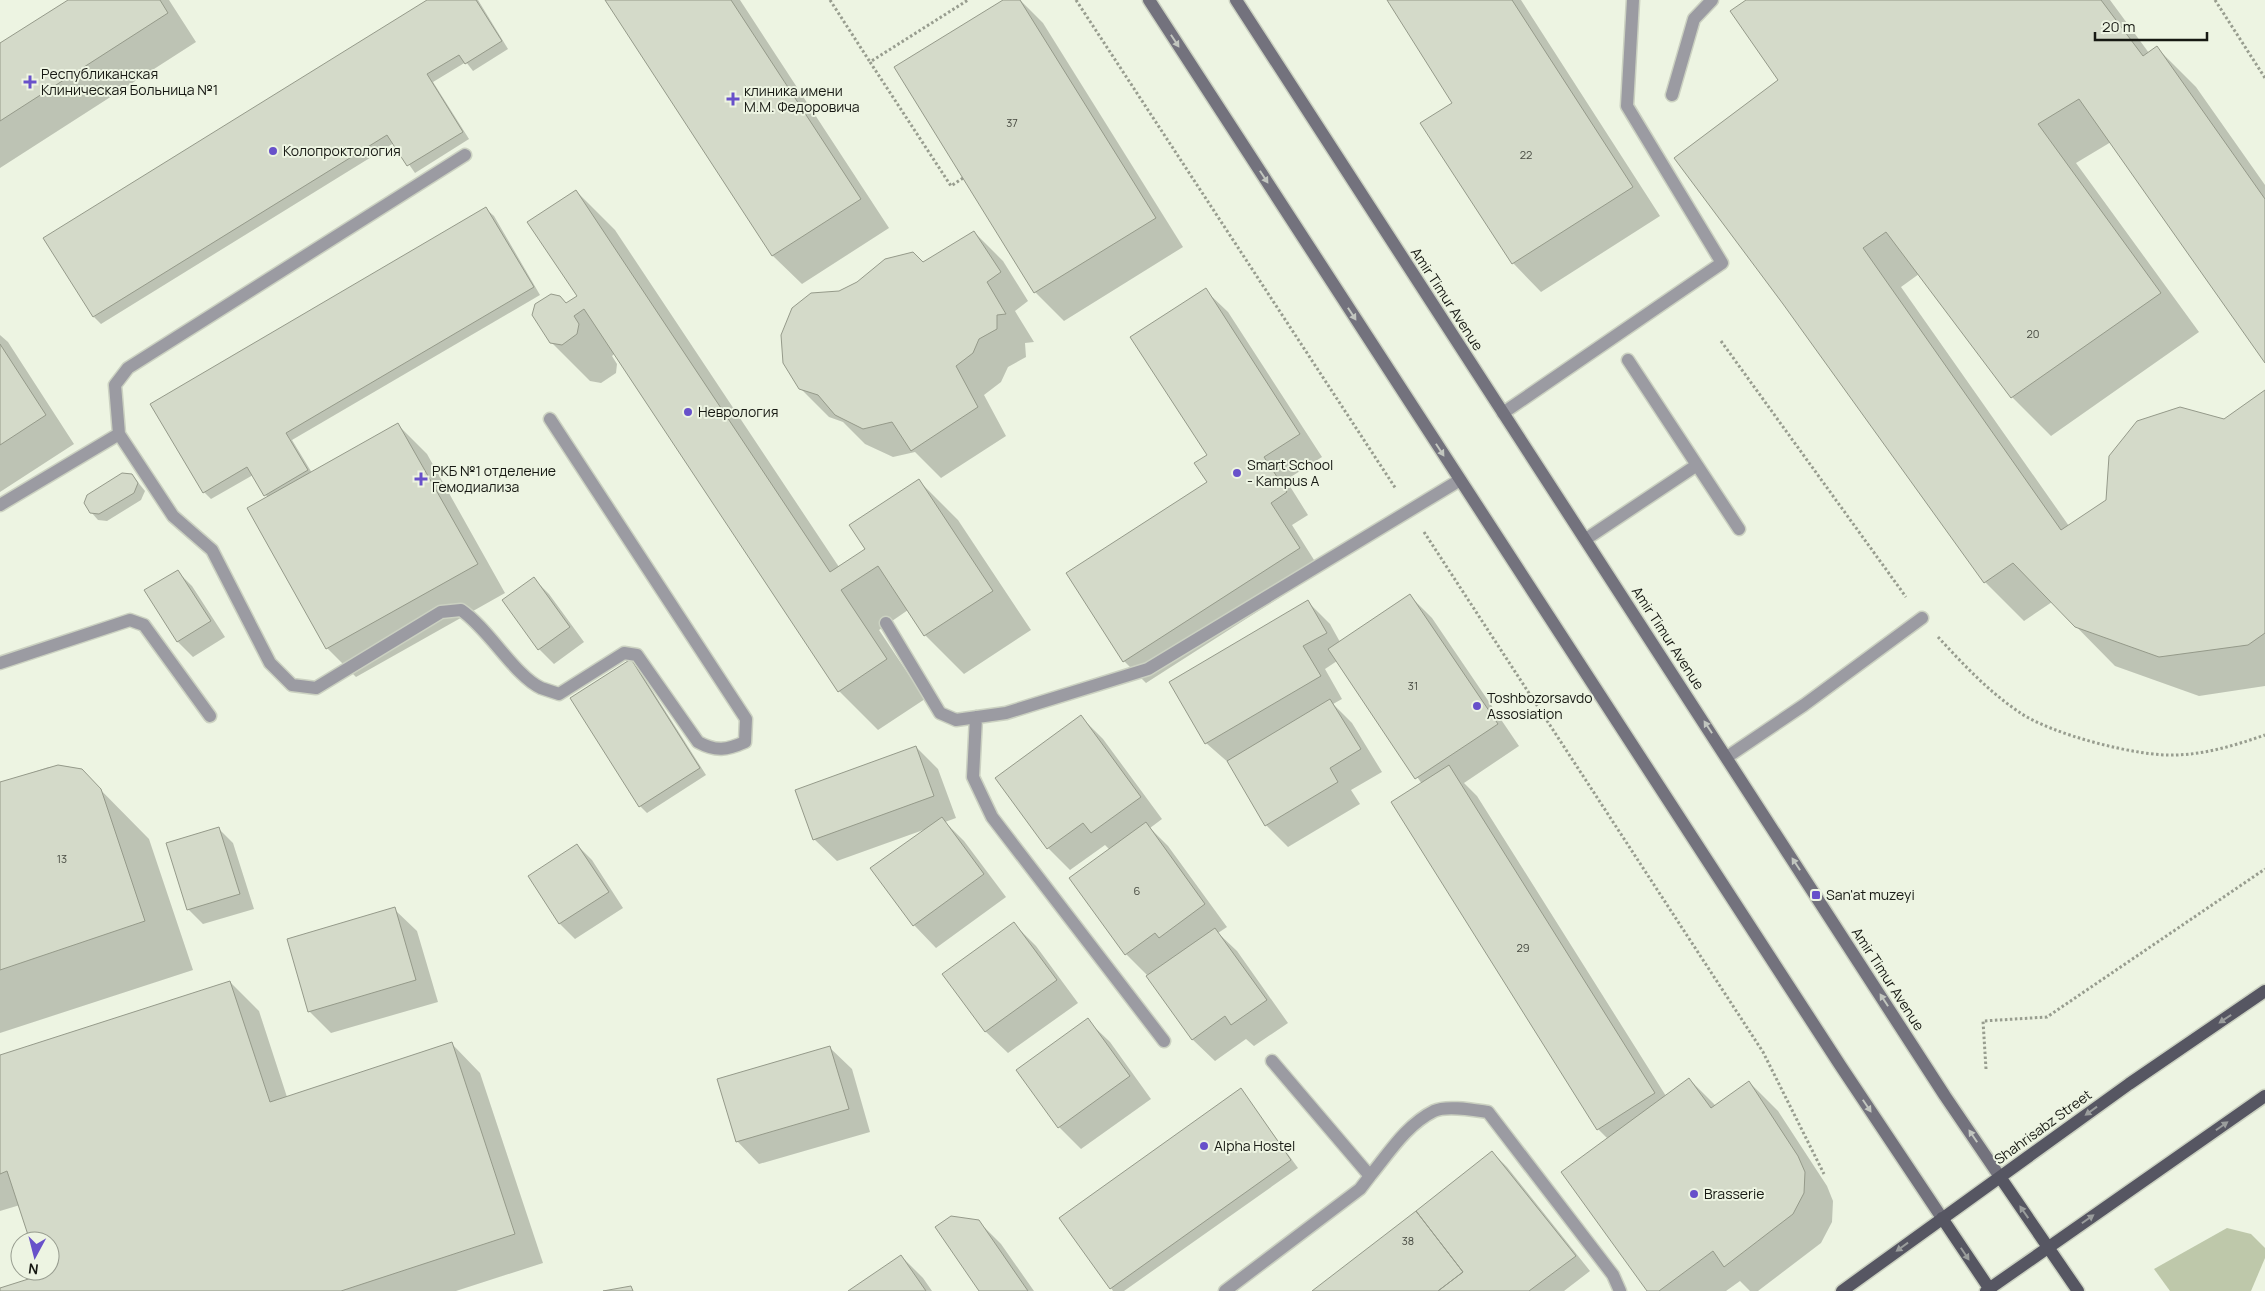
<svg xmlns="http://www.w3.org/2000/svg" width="2265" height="1291" font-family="Manrope,sans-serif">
  <rect width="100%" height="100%" fill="#edf4e2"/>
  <path fill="#bec8aa" d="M2227,1228L2251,1234L2265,1248V1258L2251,1291H2170L2154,1269Z"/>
  <path fill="#0003" d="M70,0H169L196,42L0,168V45Z
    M430,0H478L508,49L473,71L466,62L433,82L469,139L415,173L394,143L101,324L94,317Z
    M606,0H740L889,228L802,284L773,256Z
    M1006,0H1020L1043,23L1183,247L1064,321L1035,292Z
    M1388,0H1521L1660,216L1541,292L1513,263L1454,103Z
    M1748,0H2110L2149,53L2157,48L2196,87L2265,185V361L2111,142L2076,163L2199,332L2051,436L2012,397L1919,274L1901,287L2069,526L2265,391V686L2199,696L2115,666L2052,602L2024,621L1985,582Z
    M576,191L615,230L839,567L867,549L919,481L958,520L1031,630L964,674L925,635L908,610L879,630L925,699L878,730L839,691L615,353L612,356L617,364L616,373L601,383L590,381L551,342L560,297L567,304L579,297Z
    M486,209L494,216L540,295L292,440L312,473L398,425L427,454L505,593L356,677L327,648L268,498L253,475L211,499L204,492Z
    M974,232L1003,261L1028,301L1015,311L1034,342L1025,343L1026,357L1008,367L1001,382L984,395L1006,436L941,478L915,452L893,457L865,444L843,422L829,417L800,388L839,292L923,264Z
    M1205,290L1228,312L1322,457L1286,480L1308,515L1292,525L1321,571L1146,683L1124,661L1209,483Z
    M0,335L8,342L74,444L0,492Z
    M132,475L145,491L141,500L107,521L98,520L91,512Z
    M177,571L192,586L225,637L193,657L178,642L146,590Z
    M534,579L549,594L584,642L554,664L539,649Z
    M1410,596L1432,618L1519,746L1464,783L1477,796L1666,1096L1689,1079L1716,1106L1749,1082L1778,1111L1827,1186L1833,1201L1832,1222L1821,1243L1758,1291H1750L1740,1281L1726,1291H1649L1608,1139L1598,1129L1422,784L1337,661L1325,669L1342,699L1333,704L1352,723L1382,772L1351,790L1360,804L1288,847L1266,825L1230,764L1206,743L1308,602L1330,624L1340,642Z
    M631,661L638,668L706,775L647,813L640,806Z
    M1081,717L1103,739L1162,819L1150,828L1168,846L1227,927L1218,933L1237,951L1288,1023L1254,1046L1246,1039L1215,1061L1192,1039L1148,976L1126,954L1110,850L1105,845L1070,870L1048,848Z
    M916,747L938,769L956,818L945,822L964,841L1006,897L936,948L914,925L926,829L837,861L814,839Z
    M66,766L81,770L149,839L193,970L0,1033V783L49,767Z
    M218,828L233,843L254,909L203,924L188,909Z
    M577,845L592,860L623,908L575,939L560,924L530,876Z
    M394,909L417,931L438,1002L331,1033L309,1011Z
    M1014,924L1036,946L1078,1003L1008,1053L985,1031Z
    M230,982L259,1011L287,1097L452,1044L480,1073L543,1263L456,1291H0L43,1276L41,1271H50V1241H31L20,1205L0,1211V1057Z
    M1087,1020L1110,1042L1151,1099L1081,1149L1059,1127Z
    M829,1047L852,1069L870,1132L759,1164L737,1141Z
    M1241,1090L1298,1168L1124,1291H1113L1111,1288Z
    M1492,1152L1507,1167L1590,1271L1564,1291H1314Z
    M978,1221L1001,1244L1034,1291H980Z
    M901,1256L923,1278L932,1291H850Z"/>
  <path fill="#d4dac9" stroke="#959a8a" d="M68,0H160L168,13L0,121V43Z
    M427,0H476L502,41L465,64L459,55L427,74L463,132L407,166L387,135L93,317L43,238Z
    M605,0H731L861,199L772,256Z
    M1003,0H1020L1156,218L1034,293L894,67Z
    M1387,0H1512L1633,187L1512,264L1420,123L1452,103Z
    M1746,0H2101L2143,56L2157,46L2265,199V363L2079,99L2038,124L2161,293L2011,398L1886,232L1863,248L2061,530L2106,500L2109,456L2137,421L2180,407L2224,419L2265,390V633L2248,645L2159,657L2075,627L2013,563L1984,583L1783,304L1674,158L1778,80L1730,11Z
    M576,190L830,572L865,549L849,525L919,479L993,591L924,636L878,566L841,590L887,659L838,692L584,309L574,316L579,324L577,334L562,345L550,343L532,315L535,304L551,294L560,296L566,303L577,296L527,222Z
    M486,207L534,287L286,433L308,470L264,496L247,467L203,493L150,404Z
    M974,231L1001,272L987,282L1006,314L997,315V329L979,339L973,353L956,366L978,407L911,451L892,422L863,429L835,415L818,395L799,389L783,363L781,335L792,308L811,293L839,291L857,282L885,259L913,252L923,262Z
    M1206,288L1300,434L1264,457L1287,492L1271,503L1300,548L1123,662L1066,573L1207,482L1194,463L1207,455L1130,337Z
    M0,344L46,415L0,445Z
    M398,423L478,564L326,649L247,508Z
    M122,473L132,474L138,483L134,493L99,514L90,513L84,503L87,495Z
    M178,570L211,621L177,642L144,590Z
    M534,577L570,627L538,650L502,600Z
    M1410,594L1498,724L1415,779L1328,649Z
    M1308,600L1327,633L1303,646L1321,676L1205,744L1169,682Z
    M631,659L700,768L639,807L570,698Z
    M1330,699L1361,749L1330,768L1338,782L1265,826L1227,761Z
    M1081,715L1141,797L1091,833L1083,823L1047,849L995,778Z
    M916,746L934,796L813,840L795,790Z
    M58,765L82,769L101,789L145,921L0,970V782Z
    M1449,765L1655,1093L1597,1130L1391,802Z
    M942,817L984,874L913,926L870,868Z
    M1146,822L1205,904L1159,938L1155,933L1125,955L1069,878Z
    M219,827L240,894L187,910L166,843Z
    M577,844L609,892L559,924L528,876Z
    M395,907L416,980L308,1012L287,939Z
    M1014,922L1057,980L985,1032L942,974Z
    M1215,928L1267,1000L1231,1025L1225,1016L1192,1040L1146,976Z
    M230,981L270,1102L452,1042L515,1234L341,1291H0V1288L41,1275L40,1271H50V1241H30L7,1171L0,1174V1055Z
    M1088,1018L1130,1076L1058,1128L1016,1070Z
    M830,1046L849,1109L736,1142L717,1079Z
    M1689,1078L1711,1108L1749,1081L1798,1156L1805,1172L1804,1193L1793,1214L1724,1267L1713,1251L1659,1291H1647L1561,1172Z
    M1241,1088L1291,1160L1110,1289L1059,1218Z
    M1492,1151L1576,1256L1529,1291H1438L1463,1272L1416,1211Z
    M1416,1211L1463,1272L1438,1291H1312Z
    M951,1216L979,1220L1028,1291H979L935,1227Z
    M901,1255L926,1291H848Z
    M631,1286L633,1291H603Z"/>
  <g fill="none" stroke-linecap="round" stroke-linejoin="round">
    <g stroke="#cbd1c1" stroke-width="15">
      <path id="service" d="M1672,95L1694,19L1712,0
        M465,155L128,368L115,385L119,434L173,516L212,550L270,663L292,685L316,688L441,612L461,610C489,629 515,676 541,688C547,690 553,692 559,694L624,653L637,655L698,742C716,752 727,750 745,742L746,719L550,419
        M1628,360L1739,529
        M1503,413L1722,263L1627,106L1633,0
        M0,505L119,434
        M1586,539L1697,465
        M886,623L940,713L956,720L1006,713L1148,669L1460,480
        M0,663L130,620L144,625L210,716
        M976,717L973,777L992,817L1164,1041
        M1727,757L1804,705L1922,618
        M1370,1176C1389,1153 1406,1125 1434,1111C1447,1105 1474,1110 1488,1112L1613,1275L1620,1291
        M1225,1291L1360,1189L1370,1176L1272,1061"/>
    </g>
    <g stroke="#cbd1c1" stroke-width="15">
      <path id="secondary" d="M1149,0L1840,1065L1942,1218
        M1236,0L1945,1096L2000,1177"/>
    </g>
    <g stroke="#cbd1c1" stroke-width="15">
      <path id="primary" d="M2000,1177L2078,1291
        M1942,1218L1991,1291
        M1842,1291L2129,1084L2265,991
        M1986,1291L2265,1096"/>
    </g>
    <path stroke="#989d8f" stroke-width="3" stroke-dasharray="2.5 2.5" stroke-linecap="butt" d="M830,0L870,62
      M1076,0L1396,489
      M2215,0L2265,78
      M963,178L951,186L870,62L968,0
      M1721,341L1906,597
      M1424,532L1763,1052L1824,1174
      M1938,637C1963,664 1988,691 2019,712C2050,734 2138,757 2176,755C2207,754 2236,745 2265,735
      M1986,1069L1983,1021L2047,1017L2265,869"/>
    <use href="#service" stroke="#9b9ba2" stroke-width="12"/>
    <use href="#secondary" stroke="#73727d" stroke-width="12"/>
    <use href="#primary" stroke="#565662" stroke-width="12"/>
  </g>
  <defs><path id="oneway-solid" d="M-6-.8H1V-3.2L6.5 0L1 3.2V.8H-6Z" transform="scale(1.25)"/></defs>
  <g fill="#c2c6bf">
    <use href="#oneway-solid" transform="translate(1175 41) rotate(57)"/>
    <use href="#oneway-solid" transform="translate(1264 177) rotate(57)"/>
    <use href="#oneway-solid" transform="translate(1352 314) rotate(57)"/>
    <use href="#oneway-solid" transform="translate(1440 450) rotate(57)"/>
    <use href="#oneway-solid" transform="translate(1708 727) rotate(-123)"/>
    <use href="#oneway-solid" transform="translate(1796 864) rotate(-123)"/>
    <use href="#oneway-solid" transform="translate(1884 1000) rotate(-123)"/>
    <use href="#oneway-solid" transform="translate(1867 1106) rotate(56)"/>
    <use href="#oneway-solid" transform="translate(1973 1136) rotate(-124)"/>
  </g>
  <g fill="#9a9d9c">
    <use href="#oneway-solid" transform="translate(2225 1019) rotate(146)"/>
    <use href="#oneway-solid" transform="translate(2091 1111) rotate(144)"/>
    <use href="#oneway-solid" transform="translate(2222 1126) rotate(-35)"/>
    <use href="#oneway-solid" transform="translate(2024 1212) rotate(-125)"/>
    <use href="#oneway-solid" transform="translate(2088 1219) rotate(-35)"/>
    <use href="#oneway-solid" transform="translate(1902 1247) rotate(144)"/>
    <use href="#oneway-solid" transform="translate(1965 1254) rotate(56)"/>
  </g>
  <g fill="#6851ca" stroke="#edf4e2" stroke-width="2">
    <path d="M27.5 74.5h5v5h5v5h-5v5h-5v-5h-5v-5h5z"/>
    <path d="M730.5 91.5h5v5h5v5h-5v5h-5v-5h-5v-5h5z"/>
    <circle cx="273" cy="151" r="5"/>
    <circle cx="688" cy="412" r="5"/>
    <circle cx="1237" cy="473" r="5"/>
    <path d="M418.5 471.5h5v5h5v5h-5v5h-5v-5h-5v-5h5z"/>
    <circle cx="1477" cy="706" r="5"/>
    <rect x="1811" y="890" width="10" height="10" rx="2.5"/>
    <circle cx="1204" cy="1146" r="5"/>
    <circle cx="1694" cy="1194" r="5"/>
  </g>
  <g text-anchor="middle" stroke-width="4" stroke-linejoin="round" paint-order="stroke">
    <g font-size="11" fill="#464940">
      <text x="1012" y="127">37</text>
      <text x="1526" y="159">22</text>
      <text x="2033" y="338">20</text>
      <text x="1413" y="690">31</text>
      <text x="62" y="863">13</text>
      <text x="1137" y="895">6</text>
      <text x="1523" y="952">29</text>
      <text x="1408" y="1245">38</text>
    </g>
    <g font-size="14" fill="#171913" stroke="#edf4e2" text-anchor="start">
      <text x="41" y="79">Республиканская<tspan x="41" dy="16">Клиническая Больница №1</tspan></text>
      <text x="744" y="96">клиника имени<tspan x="744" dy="16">М.М. Федоровича</tspan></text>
      <text x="283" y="156">Колопроктология</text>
      <text x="698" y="417">Неврология</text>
      <text x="1247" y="470">Smart School<tspan x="1247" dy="16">- Kampus A</tspan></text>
      <text x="432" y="476">РКБ №1 отделение<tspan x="432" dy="16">Гемодиализа</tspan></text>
      <text x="1487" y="703">Toshbozorsavdo<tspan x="1487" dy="16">Assosiation</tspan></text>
      <text x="1826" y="900">San'at muzeyi</text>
      <text x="1214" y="1151">Alpha Hostel</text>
      <text x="1704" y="1199">Brasserie</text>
    </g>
    <g font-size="14" fill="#171913" stroke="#edf4e2">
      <text transform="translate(1447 299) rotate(57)" y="5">Amir Timur Avenue</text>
      <text transform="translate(1668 638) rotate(57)" y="5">Amir Timur Avenue</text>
      <text transform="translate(1888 979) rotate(57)" y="5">Amir Timur Avenue</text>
      <text transform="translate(2043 1127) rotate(-36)" y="5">Shahrisabz Street</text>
    </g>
  </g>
  <g transform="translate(35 1256) rotate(187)"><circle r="24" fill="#edf4e2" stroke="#979c8f"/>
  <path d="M0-4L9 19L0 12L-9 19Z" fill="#6851ca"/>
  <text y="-8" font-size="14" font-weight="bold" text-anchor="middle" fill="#171913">N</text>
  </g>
  <path d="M2095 32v8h112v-8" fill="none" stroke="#171913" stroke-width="2.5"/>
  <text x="2102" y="32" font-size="15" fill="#171913" stroke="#edf4e2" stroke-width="4" paint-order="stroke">20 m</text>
</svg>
